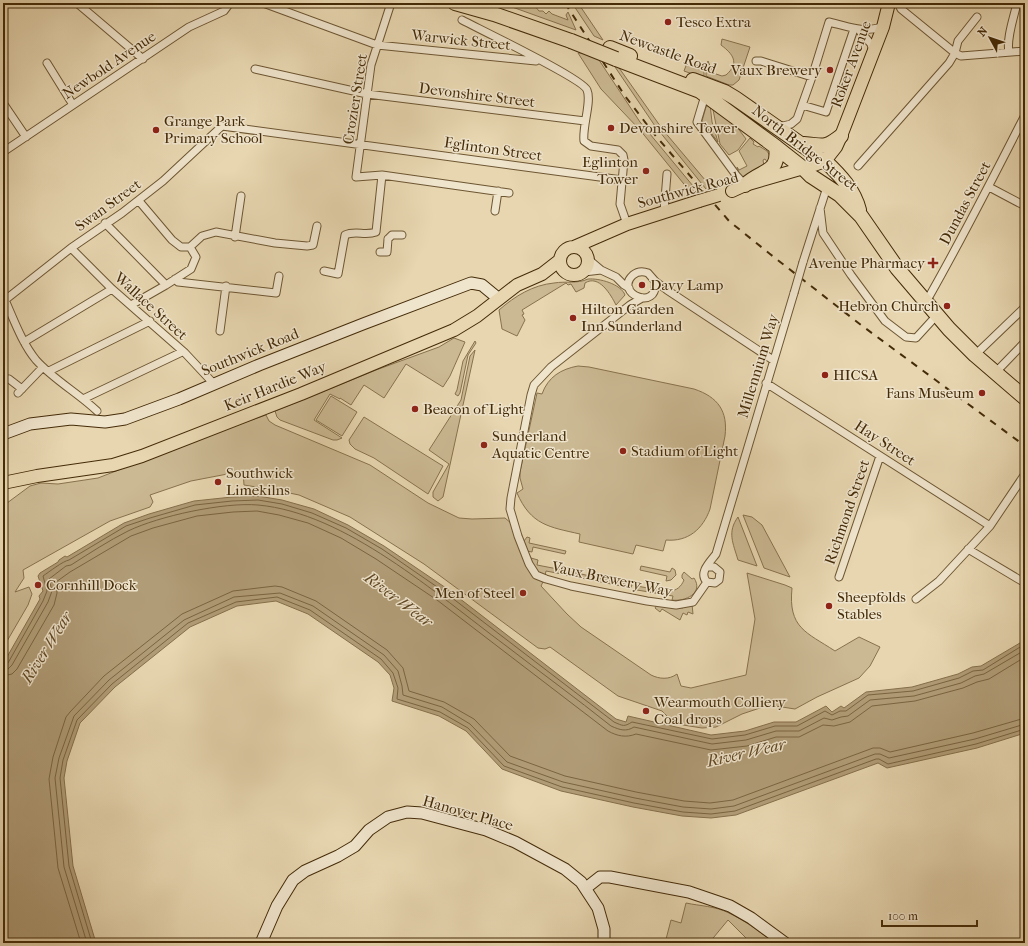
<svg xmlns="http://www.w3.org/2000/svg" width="1028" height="946" font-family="'IM FELL French Canon',serif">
  <rect width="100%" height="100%" fill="#e7d6b0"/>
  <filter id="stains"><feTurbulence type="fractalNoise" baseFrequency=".005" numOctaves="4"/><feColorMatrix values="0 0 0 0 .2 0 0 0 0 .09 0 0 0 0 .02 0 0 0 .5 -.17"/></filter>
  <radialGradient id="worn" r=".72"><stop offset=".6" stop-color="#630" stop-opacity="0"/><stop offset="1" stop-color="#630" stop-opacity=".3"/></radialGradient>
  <path fill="#cbb993" stroke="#88724e" d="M501,3H517L525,7L528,5L530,8L534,5L539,11H543L546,14L549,11L552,14L568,20L566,15L568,12L576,30Z
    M572,3H578L603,40L594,36Z
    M722,39L750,47L739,80L733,85H729L706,76V67L708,61L713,73L722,76L726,75C740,63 733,54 721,45Z
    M578,53H587L597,57L640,122L698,192L692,194L640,130L601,89Z
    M687,63L704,67V76H698L684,71Z
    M613,64L617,65L663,130L711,187L706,189L655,126Z
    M710,104L712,122L718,142L702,121L706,107Z
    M712,105L734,123L746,139L738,150L729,155L720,144Z
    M750,138L754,142L753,144L758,147L759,146L767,151L770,156L768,163L765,159L763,160L764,166L755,169L746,176L743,177L739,173L737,167L739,170L747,166L739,151Z
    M588,279C599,278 621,284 625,295L616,305C611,295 599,274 585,283L584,288L576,292L571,284L568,285L566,283L522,310L524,314L522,315L525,320L517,336L502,329L499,310C515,296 533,285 554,283C566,281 577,284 588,279Z
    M454,338L465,342L450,376L443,387L406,364L384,398L364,385L351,405L340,398V399L330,394L314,420L342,438L337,440H333L280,420L277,417L275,411L376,370L439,347Z
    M475,341L476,343L468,355L460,393L458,396L455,394L457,390L463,361Z
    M475,350L443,497L438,501L433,497V492L449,464L429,450L461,400L470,356Z
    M578,366L589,367L694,389C718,397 728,411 725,436L710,509C703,529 688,542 666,540L663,551L636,545L633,554L579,542L580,534C549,527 531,525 517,493L523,489L520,478V472L537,393L542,394C548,377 561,369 578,366Z
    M331,396L357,412L342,436L316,420Z
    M266,415L269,421L275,425L370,465L428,503L459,518L472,519L505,518L512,524L534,576L543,582L541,586L567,614L581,627L651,675C659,679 669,680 677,674L681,686L691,688L746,675L755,619L747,573L785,585L792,588C788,628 806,632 835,651L859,637L880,647L870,666L859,678L817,697L795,709L769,705L742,714L716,727L702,728L683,725L670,719L662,711L618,696L550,647L545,649L538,648L424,564L350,517L299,495L275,490L244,485L243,471L191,481L150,495L153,502L150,507L110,521L23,570L24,578L15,592L29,587L32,594L28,605L3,648V506L30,486L41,483L58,484L98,478L208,435Z
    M364,417L443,466L428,494L374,458L355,449L350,444L349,440Z
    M743,515L752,517L762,525L790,577L764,568Z
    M738,517L757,566L738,560C733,543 727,532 738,517Z
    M527,537L530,538L529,543L566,551L565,554L533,547L532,552L527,551L524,541Z
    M531,558L538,560L537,565L563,570L562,574L546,571L545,576L539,574L529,560Z
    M641,566L670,572L672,568L675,570L676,575L671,580L666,581L667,576L640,570Z
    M567,571L632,585L631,588L566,575Z
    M684,572L692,579L694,578C704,593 685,602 672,600L673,596L637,590V586L669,592C677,590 681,587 684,580L682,578V575Z
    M692,604L693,614L688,612L687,615L683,613L680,620L662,609L660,612L655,608L657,605L674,608H683V606Z
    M686,903C700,906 715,906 729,913C744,920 757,930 771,940L773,943H767L766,941L761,943H751L728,920L709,943H665L671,920L681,923Z"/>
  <path fill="#b09c77" stroke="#856f4b" d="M258,496L282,500L314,509L348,525L384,546L446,588L616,719L626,722L628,716L711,735L745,731L774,722H796L826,706L832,712L841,706L844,708L866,692L912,687L958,674L972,667L981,666L1025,640V733L977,748L887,768L878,763L736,815L711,818L682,816L633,807L561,791L502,769L466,731L439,716L392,701L394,688L390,675L378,662L308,614L276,601L237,606L190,627L115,687L80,723L67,761L64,778L73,866L96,943H3V664L40,599L39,596L43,591L38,576L40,573L58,562L59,560L65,556L67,557L124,523L149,514L194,501L232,497Z"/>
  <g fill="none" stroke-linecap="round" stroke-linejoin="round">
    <path stroke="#7a6440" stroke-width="1" d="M3,665L8,663L43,601L47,591L43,576C49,572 63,561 69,560L126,526L150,518L195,505L232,501L258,500L282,504L312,513L346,528L382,549L443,591L614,722C623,726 624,727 632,722L712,739L745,735L775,726H797L825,711L832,715L840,711H846L868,695L913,691L959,678L973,671L983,670L1025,644
      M3,670L8,669L12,665L48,602L52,591L49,579L66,566L71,565C90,553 108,541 128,531C159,516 224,502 258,505C346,513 436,594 505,645C540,672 576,698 611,726C620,730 626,732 634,727L712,744L746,740L776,731H799L824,718L832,720L841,717L848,716L870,700L914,696L961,683L975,676L984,674L1025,650
      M3,676L12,674L17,669L54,605L57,593L56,582L70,572L131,536L153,528L197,516L233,512L257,511L279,515L308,523L341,538L376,559L437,600L608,731C617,736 626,738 636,734L711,750L747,746L776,737H799L823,725L834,726L850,722L872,706L915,701L963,688L977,682L989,679L1025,657
      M81,943L58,868L49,779L53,757L66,717L70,712L104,676L182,614L233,591L275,586L282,587L316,601L387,650L403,668L409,691L444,702L474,719L510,756L565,776L636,792L684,801L710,803L733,800L873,748H880L890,752L973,733L1025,718
      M87,943L64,867L55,778L59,758L74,716L109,680L184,620L234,597L280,593L313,606L384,655L398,671L402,686L403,695L442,707L470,724L507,762L563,782L635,798L683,807L711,809L734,806L875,754H880L889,758L975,739L1025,724
      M92,943L69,866L60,778L63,760L77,720L112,684L188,623L236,602L277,597L310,610L381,659L393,673L398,688L397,699L440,712L468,728L504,766L562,787L634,803L683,812L711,814L735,811L876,759H879L888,764L976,744L1025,729"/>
    <g stroke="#6d5632" stroke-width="9">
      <path id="street" d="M77,3L143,59
        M263,3L377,45L536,61
        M391,3L371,65L356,177L382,175L509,193
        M898,3L901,9L955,53L961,56L1025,51
        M3,6L5,3
        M462,20C479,29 583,79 587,90C592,101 582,127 584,141L591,146L618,150L623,155L624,160L620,204L627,224
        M859,30L871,44L873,51
        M1009,52C1006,39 1014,17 1017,3
        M756,61H761L812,77
        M47,63L73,105
        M255,69L367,94L585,121
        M707,93L703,102L697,122L736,175L745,185
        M3,103L26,137
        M802,105L826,112L854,29
        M777,125L783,126L791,124L797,119L812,77L829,22C851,27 859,33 883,27
        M3,152L189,27L224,11L230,3
        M858,166L949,63L955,53L958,41L977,17
        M989,187L1025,206
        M820,208L823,233L851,275L885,321L906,337L916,338L937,315
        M495,211L498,191
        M664,211L667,174
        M105,223L166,285
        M235,237L241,196
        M388,239L392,235H402
        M190,247L202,236L216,232L275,243L307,246L313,245L317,226
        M71,248L112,289L185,353L214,384
        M380,252H387L388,239
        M588,259L601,270L616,277L624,285L629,288
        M803,262L827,187
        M324,271L338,274L345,235C355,230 365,236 376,232L382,175
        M584,272L601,270
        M175,279L178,282L276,293L279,276
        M655,281C659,313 613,293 633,275C638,271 643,271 648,273L655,281L667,290L773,360
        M642,298L630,305L551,367L534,385L531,395L511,498L510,509L518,536L529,564L536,575L546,579L571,586L647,601L676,605L693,602L707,582
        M5,300L71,248L122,213L163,181L222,126L622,180
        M5,300C14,320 22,343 36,360C54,380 78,393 97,411
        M926,302C961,241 993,178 1025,115
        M131,305L166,285L191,269L196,257L190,247H181L172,240L139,201
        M220,331L226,286
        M24,342L112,289
        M975,355L1025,307
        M49,371L150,321
        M995,373L1025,342
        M9,379L22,389
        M766,383L990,526
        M18,393L43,367
        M83,399L182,352
        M968,549L1025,583
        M707,567H714L720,572L719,580L715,583L707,582C698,573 710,562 716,554L794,293
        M839,577L880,456
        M916,599L939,581L990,526L1025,474"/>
    </g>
    <g stroke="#442b08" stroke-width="13">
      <path id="secondary" d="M3,434L30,424L71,419L105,422L125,419L179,399L259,365L363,324L471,283L482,285L499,299
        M586,888L600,877H610L689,892L730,906L751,918L785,943
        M261,943L277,906L293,880L305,871L338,856L355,846L369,830L388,817L407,812L422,813L486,830L515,842L565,869L581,882L598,908L604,929V943"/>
    </g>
    <g stroke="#442b08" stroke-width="14">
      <path id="primary" d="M732,191L745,185L814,165L825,161L836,147L841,136L883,27L889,3
        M560 261a14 14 0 1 1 28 0a14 14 0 1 1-28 0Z
        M574,247L627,224L699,201
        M3,483L37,476L113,465L142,456L301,394L454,330L477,316L517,285L542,274L560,260"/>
    </g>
    <g stroke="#442b08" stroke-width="16">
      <path id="highway" d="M455,3L494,14L571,41
        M610,48L630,56
        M616,59L700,91L776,147L804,169L811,176L840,195L861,216L897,268L949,329L975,355L1025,398
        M693,80L725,92L735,98L825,161C840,175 854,190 859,210
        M804,144C823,145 823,150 841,136
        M745,185C762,169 780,174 776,147"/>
    </g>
    <use href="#street" stroke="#efe4cc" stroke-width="7"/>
    <use href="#secondary" stroke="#efe4cc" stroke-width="11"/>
    <use href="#primary" stroke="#e7d6b0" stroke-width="12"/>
    <use href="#highway" stroke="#e7d6b0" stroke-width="14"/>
    <path stroke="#442b08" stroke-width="2" stroke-dasharray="7 7" stroke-linecap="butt" d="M565,3L625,96L655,135L729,221L770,254L861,325L1025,446"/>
    <g stroke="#6d5632" stroke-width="9" stroke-linecap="butt">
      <path id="street-bridge" d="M794,293L803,262"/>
    </g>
    <g stroke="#442b08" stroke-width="14" stroke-linecap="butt">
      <path id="primary-bridge" d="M699,201L719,195"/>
    </g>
    <g stroke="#442b08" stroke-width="16" stroke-linecap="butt">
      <path id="highway-bridge" d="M571,41L616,59"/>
    </g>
    <use href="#street-bridge" stroke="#efe4cc" stroke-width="7"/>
    <use href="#primary-bridge" stroke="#e7d6b0" stroke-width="12"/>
    <use href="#highway-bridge" stroke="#e7d6b0" stroke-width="14"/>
  </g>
  <g fill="#8f2418" stroke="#efe4cc" stroke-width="1.5">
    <circle cx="668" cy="22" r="4"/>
    <circle cx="830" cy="70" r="4"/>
    <circle cx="611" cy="128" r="4"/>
    <circle cx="156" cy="130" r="4"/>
    <circle cx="646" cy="171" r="4"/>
    <path d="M931 257h4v4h4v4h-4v4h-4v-4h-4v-4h4z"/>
    <circle cx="642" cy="285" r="4"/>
    <circle cx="947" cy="306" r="4"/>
    <circle cx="573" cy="318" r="4"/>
    <circle cx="825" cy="375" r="4"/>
    <circle cx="982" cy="393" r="4"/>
    <circle cx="415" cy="409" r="4"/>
    <circle cx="484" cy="445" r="4"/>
    <circle cx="623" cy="451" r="4"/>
    <circle cx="218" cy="482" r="4"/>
    <circle cx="38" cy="585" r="4"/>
    <circle cx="523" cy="593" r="4"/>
    <circle cx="829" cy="606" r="4"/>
    <circle cx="646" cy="711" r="4"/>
  </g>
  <g text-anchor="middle" stroke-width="3" stroke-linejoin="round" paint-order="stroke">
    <g font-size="15" fill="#442b08" stroke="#efe4cc" text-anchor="start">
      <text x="676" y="27">Tesco Extra</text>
      <text x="822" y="75" text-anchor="end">Vaux Brewery</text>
      <text x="164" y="126">Grange Park<tspan x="164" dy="17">Primary School</tspan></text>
      <text x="619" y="133">Devonshire Tower</text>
      <text x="638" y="167" text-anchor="end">Eglinton<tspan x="638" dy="17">Tower</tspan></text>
      <text x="925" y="268" text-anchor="end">Avenue Pharmacy</text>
      <text x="650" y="290">Davy Lamp</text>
      <text x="939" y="311" text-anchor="end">Hebron Church</text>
      <text x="581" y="314">Hilton Garden<tspan x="581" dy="17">Inn Sunderland</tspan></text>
      <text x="833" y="380">HICSA</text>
      <text x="974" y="398" text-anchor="end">Fans Museum</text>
      <text x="423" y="414">Beacon of Light</text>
      <text x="492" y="441">Sunderland<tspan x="492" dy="17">Aquatic Centre</tspan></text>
      <text x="631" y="456">Stadium of Light</text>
      <text x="226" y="478">Southwick<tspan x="226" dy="17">Limekilns</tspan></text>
      <text x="46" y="590">Cornhill Dock</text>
      <text x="515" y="598" text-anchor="end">Men of Steel</text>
      <text x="837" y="602">Sheepfolds<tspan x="837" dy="17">Stables</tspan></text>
      <text x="654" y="707">Wearmouth Colliery<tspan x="654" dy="17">Coal drops</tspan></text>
    </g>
    <g font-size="15" fill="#442b08" stroke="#efe4cc">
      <text transform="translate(461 40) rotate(6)" y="5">Warwick Street</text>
      <text transform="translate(668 52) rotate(20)" y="5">Newcastle Road</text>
      <text transform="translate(851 64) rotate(-70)" y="5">Roker Avenue</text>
      <text transform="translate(109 65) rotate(-34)" y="5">Newbold Avenue</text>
      <text transform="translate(477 95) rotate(7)" y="5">Devonshire Street</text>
      <text transform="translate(355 99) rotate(-81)" y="5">Crozier Street</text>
      <text transform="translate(805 148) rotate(38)" y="5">North Bridge Street</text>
      <text transform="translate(493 149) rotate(8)" y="5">Eglinton Street</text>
      <text transform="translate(688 190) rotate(-15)" y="5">Southwick Road</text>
      <text transform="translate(965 203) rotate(-62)" y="5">Dundas Street</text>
      <text transform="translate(108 205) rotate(-36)" y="5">Swan Street</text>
      <text transform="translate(151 306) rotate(42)" y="5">Wallace Street</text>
      <text transform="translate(250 352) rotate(-22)" y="5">Southwick Road</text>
      <text transform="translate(758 366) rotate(-73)" y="5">Millennium Way</text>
      <text transform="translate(275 386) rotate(-22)" y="5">Keir Hardie Way</text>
      <text transform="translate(885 443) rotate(33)" y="5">Hay Street</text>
      <text transform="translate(847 512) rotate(-71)" y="5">Richmond Street</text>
      <text transform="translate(612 579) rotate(12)" y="5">Vaux Brewery Way</text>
      <text transform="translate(468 813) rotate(16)" y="5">Hanover Place</text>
    </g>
    <g font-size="16" font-style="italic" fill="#5f4724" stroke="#efe4cc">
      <text transform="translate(399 599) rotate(37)" y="6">River Wear</text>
      <text transform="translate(46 647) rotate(-58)" y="6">River Wear</text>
      <text transform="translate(746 752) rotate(-13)" y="6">River Wear</text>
    </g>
  </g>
  <rect width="1028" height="946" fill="none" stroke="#e7d6b0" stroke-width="16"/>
  <rect x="4" y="4" width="1020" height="938" fill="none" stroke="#442b08" stroke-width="2"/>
  <rect x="8" y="8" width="1012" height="930" fill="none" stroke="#442b08"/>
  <g transform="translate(990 38) rotate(310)" stroke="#efe4cc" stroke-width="3" paint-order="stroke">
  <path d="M0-3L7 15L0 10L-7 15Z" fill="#442b08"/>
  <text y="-6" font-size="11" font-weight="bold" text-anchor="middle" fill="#442b08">N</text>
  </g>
  <path d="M882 920v6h95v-6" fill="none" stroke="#442b08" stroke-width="2"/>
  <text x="888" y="920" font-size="12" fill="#442b08" stroke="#efe4cc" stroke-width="3" paint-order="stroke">100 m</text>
  <rect width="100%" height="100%" filter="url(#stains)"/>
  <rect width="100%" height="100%" fill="url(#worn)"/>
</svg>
